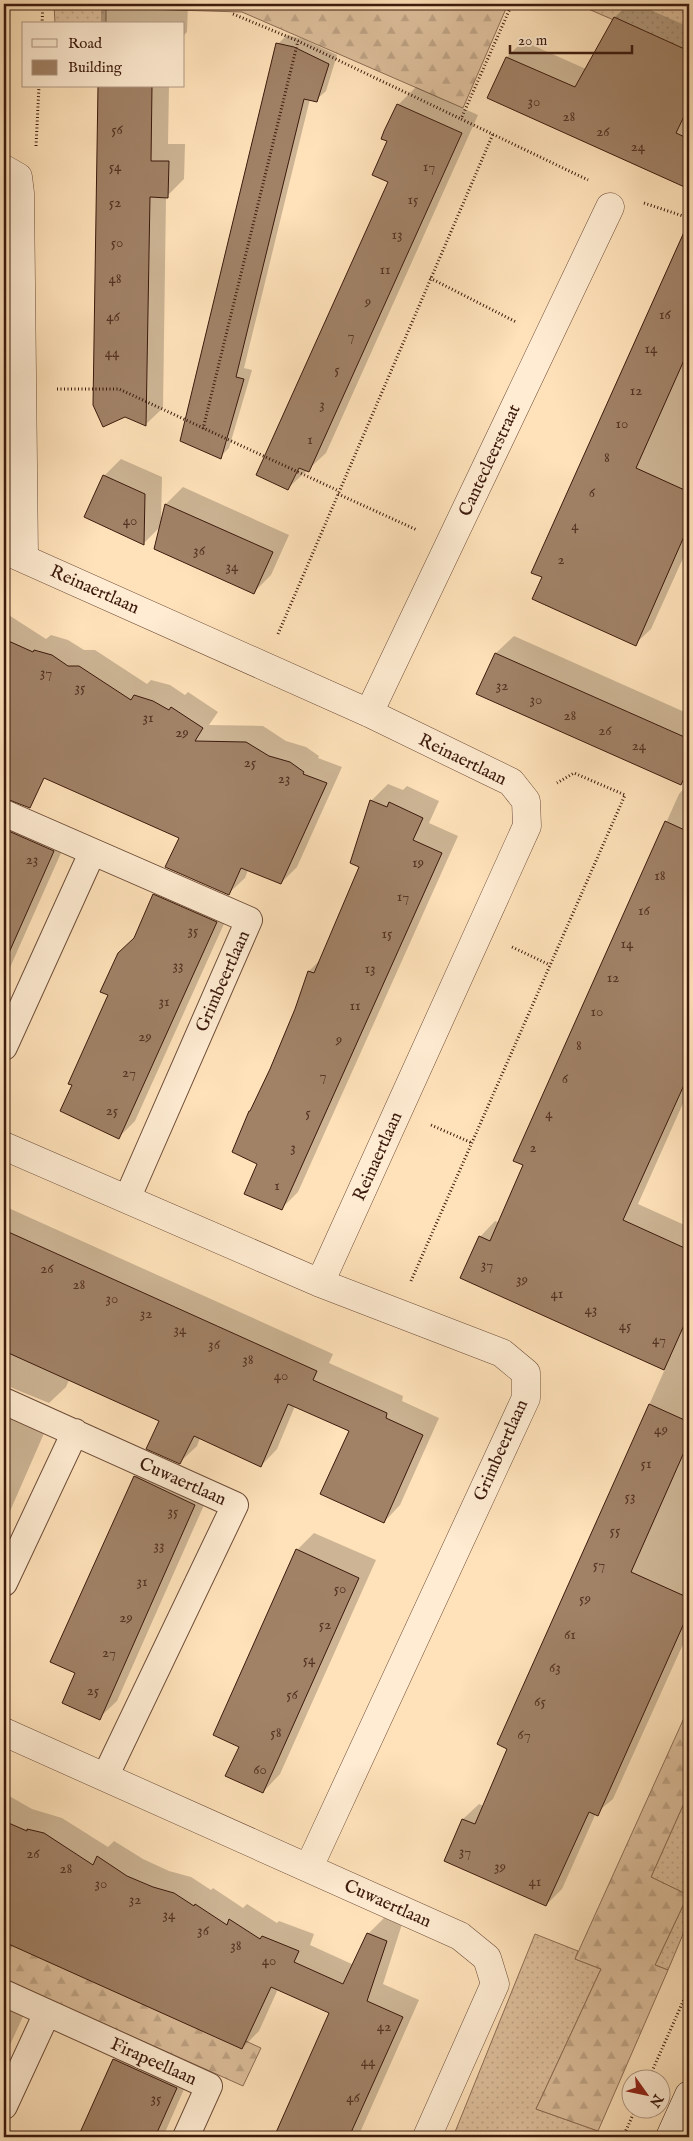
<svg xmlns="http://www.w3.org/2000/svg" width="693" height="2141" font-family="'IM FELL English',serif">
  <defs>
    <pattern id="grass-dots" width="8" height="8" patternUnits="userSpaceOnUse" patternTransform="scale(1.25)"><rect width="8" height="8" fill="#dec09d"/><path d="M2 2h.1M6 6h.1" fill="none" stroke="#bfa486" stroke-width="1.8" stroke-linecap="round"/></pattern>
    <pattern id="forest-firs" width="22" height="20" patternUnits="userSpaceOnUse" patternTransform="scale(1.25)"><rect width="22" height="20" fill="#dec09d"/><path d="M5 1l3.5 6h-7zM16 11l3.5 6h-7z" fill="#bfa486"/></pattern>
  </defs>
  <rect width="100%" height="100%" fill="#ffe2ba"/>
  <filter id="stains"><feTurbulence type="fractalNoise" baseFrequency=".004" numOctaves="4"/><feColorMatrix values="0 0 0 0 .2 0 0 0 0 .09 0 0 0 0 .02 0 0 0 .5 -.17"/></filter>
  <radialGradient id="worn" r=".72"><stop offset=".6" stop-color="#630" stop-opacity="0"/><stop offset="1" stop-color="#630" stop-opacity=".3"/></radialGradient>
  <path fill="url(#grass-dots)" stroke="#8d6d55" d="M54,4H106V24H55Z
    M577,4H689V53Z
    M4,180L10,186L14,546L4,542Z
    M689,1792V1920L668,1970L655,1965L688,1895L651,1877Z
    M535,1934L578,1951L575,1959L601,1969L536,2109L598,2131L595,2137H453Z"/>
  <path fill="url(#forest-firs)" stroke="#8d6d55" d="M106,4H508L463,108L242,12L106,8Z
    M689,1707V1792L651,1877L688,1895L655,1965L668,1970L598,2131L536,2109L601,1969L575,1959Z
    M4,1931L261,2048L243,2086L4,1979Z"/>
  <path fill="#0003" d="M108,4H188L187,32L184,35V24H101V11Z
    M628,4H637L689,27V187L489,98L507,57L523,41L586,69L615,17Z
    M287,35L303,39L337,55L326,91L316,100L310,99L244,368L252,370L229,448L220,457L278,44Z
    M100,86H169L168,144H185L184,179L166,197L163,408L146,424Z
    M416,87L478,115L326,453L288,488L390,182L389,141L385,132L398,105Z
    M689,222V545L651,629L635,644L543,577L533,572Z
    M121,459L162,477L161,520L166,504L183,487L289,535L271,575L253,593L161,526L144,543L104,476Z
    M4,612L46,639L51,635L68,640L84,650H95L147,684L151,680L170,685L185,695L188,692L218,712L209,725L263,726L286,741L306,747L319,756L318,758L342,767L297,867L281,883L248,870L245,878L229,893L180,838L4,759Z
    M514,636L689,714V776L681,784L478,693L496,653Z
    M689,783V1090L638,1204L689,1227V1631L613,1799L596,1813L562,1889L546,1905L463,1819L479,1804L484,1806L509,1748L499,1744L665,1369L462,1277L480,1237L495,1221L500,1223L525,1165L515,1160L679,794Z
    M388,784L403,790L407,786L439,801L429,823L458,836L298,1192L281,1209L259,1163L254,1107L296,1010L309,971L321,959L361,866L371,801Z
    M4,811L69,835L4,981Z
    M170,879L232,906L135,1121L119,1137L135,938L154,895Z
    M4,1206L333,1354L329,1363L403,1396L402,1401L439,1418L400,1505L384,1522L350,1431L295,1406L277,1449L261,1466L200,1438L197,1446L180,1462L161,1421L69,1380L66,1387L49,1403L5,1385L8,1394L52,1415L4,1525Z
    M152,1459L212,1487L117,1701L99,1718L77,1672L135,1477Z
    M314,1533L376,1560L280,1774L263,1792L241,1746L297,1550Z
    M4,1793L32,1809L62,1818L108,1847L114,1841L143,1859L169,1871L191,1877L211,1890L213,1888L243,1908L247,1904L277,1923L279,1921L314,1934L310,1945L354,1965L368,1934L385,1917L402,1924L383,1984L419,2000L358,2137H275L331,2013L278,1989L259,2031L242,2048L13,1945L4,1963Z
    M4,1986L31,1999L4,2058Z
    M131,2043L192,2071L163,2137H80L114,2060Z"/>
  <path fill="#a18267" stroke="#3c1a0d" d="M614,17L689,51V106L676,133L689,139V189L487,98L506,57L575,87Z
    M276,43L294,47L329,64L317,102L304,99L236,377L244,379L221,459L180,441Z
    M98,86H152L151,161H169L168,198L150,197L146,426L125,417L103,427L93,405Z
    M397,104L462,133L309,472L299,468L288,490L256,475L388,182L372,175L387,141L381,139L384,131Z
    M689,221V349L636,468L689,492V525L636,646L532,599L542,577L531,573Z
    M103,475L145,494L144,545L84,517Z
    M165,504L273,552L254,594L154,549Z
    M4,639L33,652L34,650L52,655L68,666H79L131,700L134,695L153,701L169,710L171,707L203,728L195,741L246,742L269,756L290,762L304,772L303,774L327,783L281,884L241,868L229,895L165,867L179,838L44,778L30,808L4,798Z
    M495,653L689,739V767L681,785L476,694Z
    M370,800L387,807L389,802L423,818L413,840L442,853L282,1210L244,1194L257,1164L232,1152L249,1111H250L270,1069L295,1009L308,971L314,973L359,867L350,863Z
    M665,821L689,832V1074L623,1220L689,1250V1314L664,1370L460,1278L479,1236L490,1241L523,1165L513,1161Z
    M4,829L54,851L4,964Z
    M153,894L217,922L119,1139L60,1111L72,1085L68,1084L108,995L100,992L118,953L134,938Z
    M4,1230L317,1371L313,1380L387,1413L386,1418L423,1435L384,1523L320,1494L349,1431L288,1404L261,1467L194,1436L180,1464L146,1449L159,1421L4,1351Z
    M649,1404L689,1422V1441L631,1572L689,1598V1612L598,1816L589,1812L546,1906L444,1861L462,1819L475,1824L507,1749L497,1744Z
    M134,1476L195,1505L100,1720L62,1703L75,1673L50,1662Z
    M296,1549L359,1578L263,1793L225,1776L239,1747L213,1735Z
    M4,1821L27,1831V1829L44,1833L93,1865L97,1856L127,1876L153,1887L174,1893L194,1906L195,1904L227,1925L229,1919L260,1939L262,1936L299,1951L294,1962L343,1984L367,1933L387,1941L367,2001L403,2017L349,2137H274L329,2013L271,1987L242,2049L4,1942Z
    M113,2059L177,2088L155,2137H78Z"/>
  <g fill="none" stroke-linecap="round" stroke-linejoin="round">
    <g stroke="#6d4c38" stroke-width="28">
      <path id="pedestrian" d="M4,813L249,920L127,1199
        M4,1047L92,853
        M4,1401L235,1505L105,1777
        M4,1583L75,1432
        M4,1993L209,2086L186,2137
        M4,2106L47,2013"/>
    </g>
    <g stroke="#6d4c38" stroke-width="29">
      <path id="minor" d="M4,169L18,177L20,193L24,557
        M4,550L369,713L511,782L526,801L527,826L320,1283
        M369,713L610,207
        M4,1146L320,1283L502,1353L526,1373V1398L309,1867
        M4,1732L460,1936L487,1958L495,1984L427,2137"/>
    </g>
    <g stroke="#3c1a0d" stroke-width="29">
      <path id="secondary" d="M670,2137L689,2095"/>
    </g>
    <path stroke="#3c1a0d" stroke-width="3" stroke-dasharray="1 2.5" stroke-linecap="butt" d="M512,4L461,119L588,180
      M233,14L298,41L461,119
      M42,24L43,4
      M36,146L39,86
      M644,203L689,218
      M430,278L516,322
      M57,389H119L339,491
      M203,429L298,41
      M338,494L417,530
      M278,634L493,134
      M512,947L550,965
      M431,1125L472,1143
      M411,1281L625,795L574,773L557,783
      M649,2078L689,1988
      M623,2137L636,2108"/>
    <use href="#pedestrian" stroke="#ffecd2" stroke-width="26"/>
    <use href="#minor" stroke="#ffecd2" stroke-width="28"/>
    <use href="#secondary" stroke="#ffecd2" stroke-width="28"/>
  </g>
  <g text-anchor="middle" stroke-width="4" stroke-linejoin="round" paint-order="stroke">
    <g font-size="15" fill="#553424">
      <text x="534" y="106">30</text>
      <text x="569" y="121">28</text>
      <text x="117" y="134">56</text>
      <text x="603" y="136">26</text>
      <text x="638" y="151">24</text>
      <text x="115" y="171">54</text>
      <text x="429" y="171">17</text>
      <text x="413" y="204">15</text>
      <text x="115" y="207">52</text>
      <text x="397" y="239">13</text>
      <text x="117" y="247">50</text>
      <text x="385" y="274">11</text>
      <text x="115" y="283">48</text>
      <text x="368" y="306">9</text>
      <text x="665" y="319">16</text>
      <text x="113" y="321">46</text>
      <text x="351" y="340">7</text>
      <text x="651" y="353">14</text>
      <text x="112" y="357">44</text>
      <text x="337" y="374">5</text>
      <text x="636" y="395">12</text>
      <text x="322" y="409">3</text>
      <text x="622" y="428">10</text>
      <text x="310" y="444">1</text>
      <text x="607" y="462">8</text>
      <text x="592" y="497">6</text>
      <text x="130" y="525">40</text>
      <text x="575" y="530">4</text>
      <text x="199" y="555">36</text>
      <text x="561" y="564">2</text>
      <text x="232" y="571">34</text>
      <text x="46" y="677">37</text>
      <text x="502" y="690">32</text>
      <text x="80" y="692">35</text>
      <text x="536" y="704">30</text>
      <text x="570" y="720">28</text>
      <text x="148" y="722">31</text>
      <text x="605" y="735">26</text>
      <text x="182" y="737">29</text>
      <text x="639" y="750">24</text>
      <text x="250" y="767">25</text>
      <text x="284" y="783">23</text>
      <text x="32" y="864">23</text>
      <text x="418" y="867">19</text>
      <text x="660" y="880">18</text>
      <text x="403" y="901">17</text>
      <text x="644" y="915">16</text>
      <text x="193" y="935">35</text>
      <text x="387" y="938">15</text>
      <text x="627" y="948">14</text>
      <text x="178" y="970">33</text>
      <text x="370" y="973">13</text>
      <text x="613" y="982">12</text>
      <text x="164" y="1006">31</text>
      <text x="355" y="1010">11</text>
      <text x="597" y="1016">10</text>
      <text x="145" y="1041">29</text>
      <text x="339" y="1044">9</text>
      <text x="579" y="1050">8</text>
      <text x="129" y="1077">27</text>
      <text x="323" y="1080">7</text>
      <text x="565" y="1083">6</text>
      <text x="112" y="1115">25</text>
      <text x="308" y="1117">5</text>
      <text x="549" y="1118">4</text>
      <text x="293" y="1152">3</text>
      <text x="533" y="1152">2</text>
      <text x="277" y="1190">1</text>
      <text x="487" y="1269">37</text>
      <text x="47" y="1273">26</text>
      <text x="522" y="1284">39</text>
      <text x="79" y="1289">28</text>
      <text x="557" y="1298">41</text>
      <text x="112" y="1303">30</text>
      <text x="591" y="1314">43</text>
      <text x="146" y="1318">32</text>
      <text x="625" y="1330">45</text>
      <text x="180" y="1334">34</text>
      <text x="659" y="1344">47</text>
      <text x="214" y="1349">36</text>
      <text x="248" y="1364">38</text>
      <text x="281" y="1380">40</text>
      <text x="661" y="1434">49</text>
      <text x="646" y="1468">51</text>
      <text x="630" y="1501">53</text>
      <text x="173" y="1516">35</text>
      <text x="615" y="1535">55</text>
      <text x="159" y="1550">33</text>
      <text x="599" y="1569">57</text>
      <text x="142" y="1586">31</text>
      <text x="340" y="1593">50</text>
      <text x="585" y="1603">59</text>
      <text x="126" y="1622">29</text>
      <text x="325" y="1629">52</text>
      <text x="570" y="1639">61</text>
      <text x="109" y="1657">27</text>
      <text x="309" y="1664">54</text>
      <text x="555" y="1672">63</text>
      <text x="93" y="1695">25</text>
      <text x="292" y="1699">56</text>
      <text x="540" y="1706">65</text>
      <text x="276" y="1737">58</text>
      <text x="524" y="1739">67</text>
      <text x="260" y="1774">60</text>
      <text x="465" y="1856">37</text>
      <text x="33" y="1858">26</text>
      <text x="500" y="1871">39</text>
      <text x="66" y="1873">28</text>
      <text x="535" y="1886">41</text>
      <text x="101" y="1888">30</text>
      <text x="135" y="1904">32</text>
      <text x="169" y="1919">34</text>
      <text x="203" y="1935">36</text>
      <text x="236" y="1950">38</text>
      <text x="269" y="1965">40</text>
      <text x="384" y="2031">42</text>
      <text x="368" y="2066">44</text>
      <text x="353" y="2102">46</text>
      <text x="156" y="2103">35</text>
    </g>
    <g font-size="18" fill="#3c1a0d" stroke="#ffecd2">
      <text transform="translate(489 460) rotate(-65)" y="6">Cantecleerstraat</text>
      <text transform="translate(95 589) rotate(24)" y="6">Reinaertlaan</text>
      <text transform="translate(463 759) rotate(26)" y="6">Reinaertlaan</text>
      <text transform="translate(222 981) rotate(-66)" y="6">Grimbeertlaan</text>
      <text transform="translate(377 1156) rotate(-66)" y="6">Reinaertlaan</text>
      <text transform="translate(500 1450) rotate(-66)" y="6">Grimbeertlaan</text>
      <text transform="translate(183 1481) rotate(24)" y="6">Cuwaertlaan</text>
      <text transform="translate(388 1903) rotate(24)" y="6">Cuwaertlaan</text>
      <text transform="translate(154 2061) rotate(24)" y="6">Firapeellaan</text>
    </g>
  </g>
  <rect width="693" height="2141" fill="none" stroke="#ffe2ba" stroke-width="20"/>
  <rect x="5" y="5" width="683" height="2131" fill="none" stroke="#3c1a0d" stroke-width="2.5"/>
  <rect x="10" y="10" width="673" height="2121" fill="none" stroke="#3c1a0d"/>
  <rect x="22" y="22" width="162" height="65" fill="#ffecd2" stroke="#b19883"/>
  <rect x="32" y="39" width="25" height="8" fill="#ffecd2" stroke="#b19883"/>
  <text x="68" y="48" font-size="15" fill="#3c1a0d">Road</text>
  <rect x="32" y="60" width="25" height="15" fill="#a18267" stroke="#b19883"/>
  <text x="68" y="72" font-size="15" fill="#3c1a0d">Building</text>
  <g transform="translate(646 2094) rotate(123)"><circle r="24" fill="#ffecd2" stroke="#b19883"/>
  <path d="M0-4L9 19L0 12L-9 19Z" fill="#8f2418"/>
  <text y="-8" font-size="14" font-weight="bold" text-anchor="middle" fill="#3c1a0d">N</text>
  </g>
  <path d="M510 45v8h122v-8" fill="none" stroke="#3c1a0d" stroke-width="2.5"/>
  <text x="518" y="45" font-size="15" fill="#3c1a0d" stroke="#ffecd2" stroke-width="4" paint-order="stroke">20 m</text>
  <rect width="100%" height="100%" filter="url(#stains)"/>
  <rect width="100%" height="100%" fill="url(#worn)"/>
</svg>
